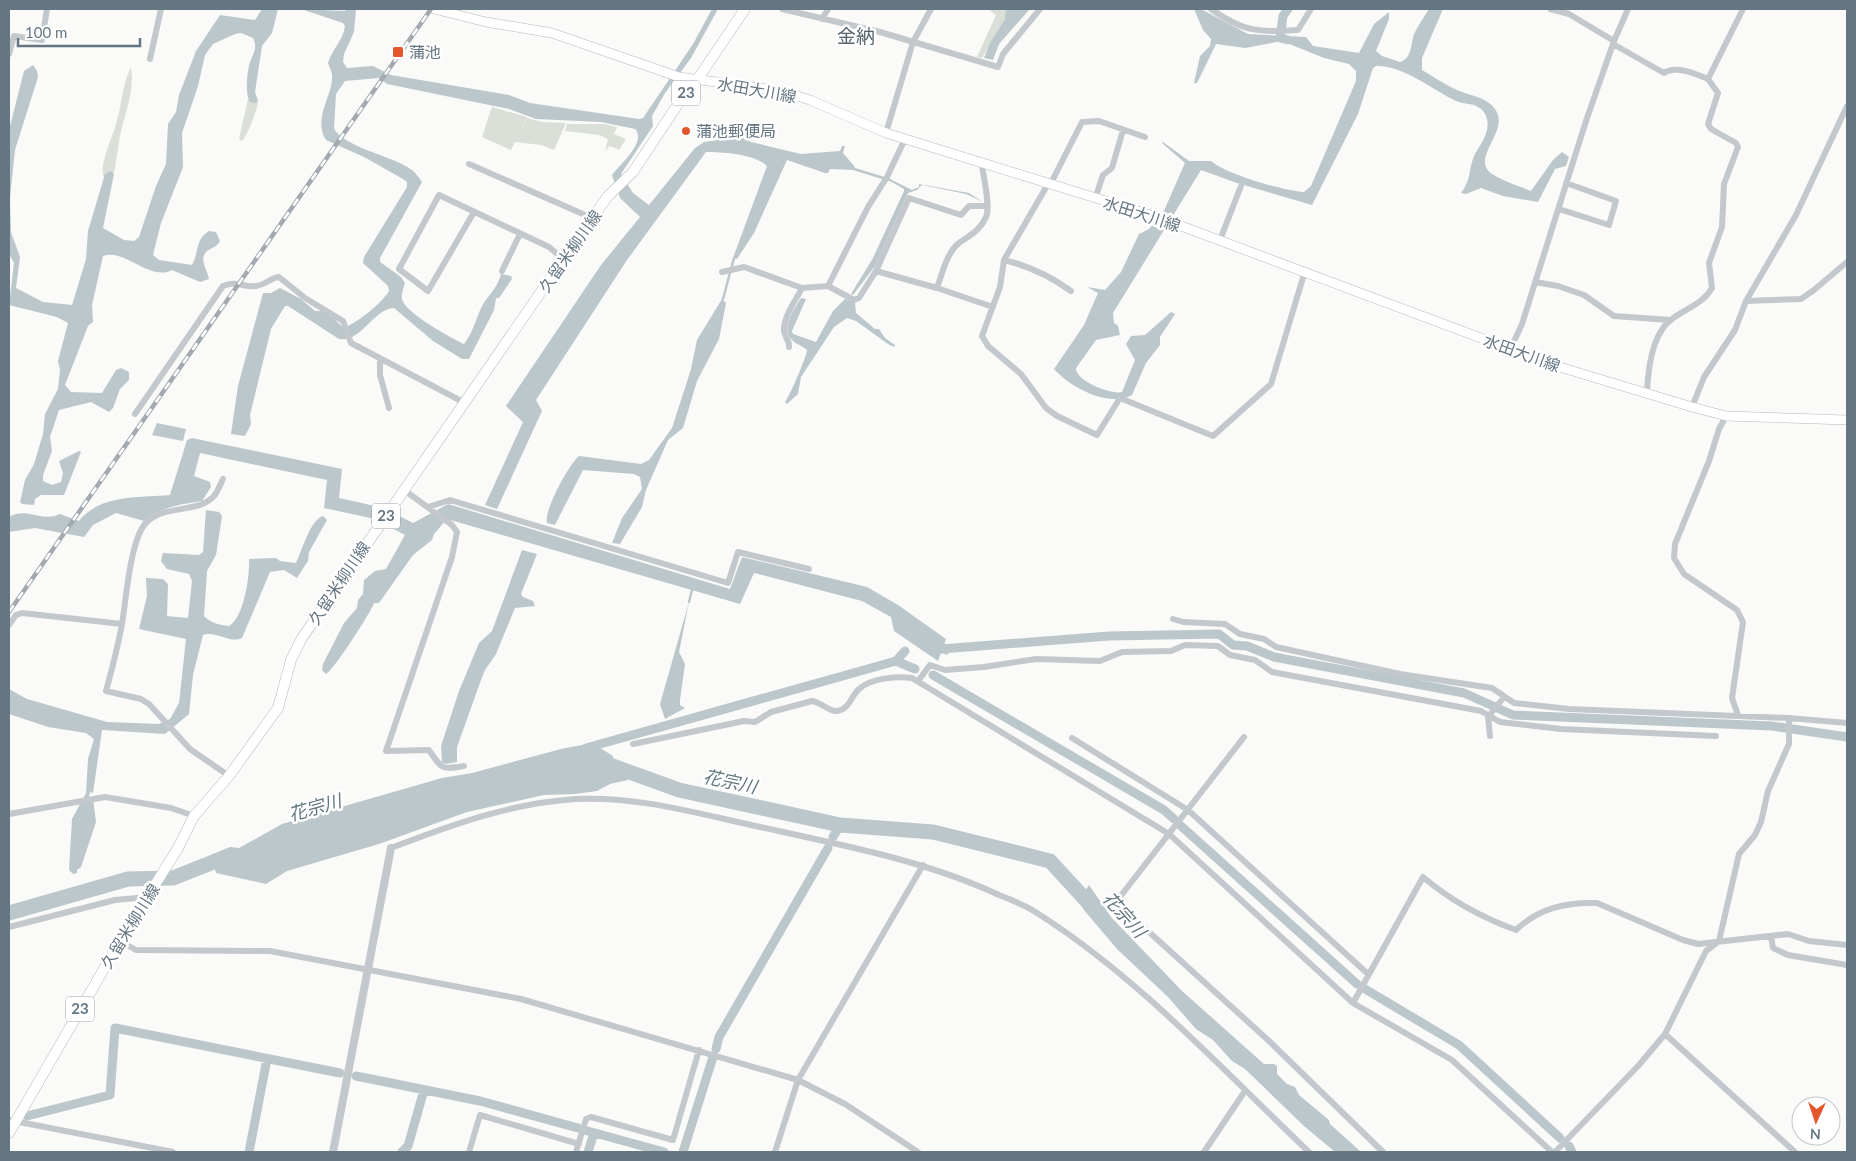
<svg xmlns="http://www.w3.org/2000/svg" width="1856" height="1161" font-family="Lato,'Noto Sans JP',sans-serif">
  <rect width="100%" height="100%" fill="#fafaf8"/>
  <path fill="#dadfd7" d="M988,9H1009L1005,19L982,58L977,57L996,15Z
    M131,67C135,91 125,112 120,136C118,148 116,161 114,174L111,171L104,177C98,167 113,136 116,124C122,105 122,85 131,67Z
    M248,99L256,103L258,101C258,108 247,137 242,141L239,139Z
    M492,107L527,117L518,136L527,118L542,122L566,123L554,150L541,145L515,142L511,150L482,137Z
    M567,124H604L617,127L614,134L626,139L619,150L610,146L605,151L608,139L599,135L565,131Z"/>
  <path fill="#bbc7cb" d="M262,9H278L272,33L262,46L255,92L258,101L256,103L250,102C245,94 247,75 249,66C251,56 259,49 253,38L241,33L235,34L213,44L205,55L198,86L182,133L183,167L161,223L153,255L159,260L192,265C199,253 195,239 209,231L216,232L220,241C217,247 213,247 207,251C198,259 208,271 209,279L200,282L172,270C150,282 125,248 103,256L92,305L93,322L88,326L65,385L71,392L102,393L116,370L121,368L129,372V380L120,389L113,408L109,412L91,402L59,410L50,437L52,451L43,475V481L52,485L61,482L63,473L59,461L79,451L81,452L64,495H41L35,499L34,505L22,504L20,502L25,480L34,464L43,434L45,414L58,389L60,370L58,361L68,323L57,317L9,305L14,263L9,254V130L24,71L33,65L37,71L38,77L15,150L10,198L11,232L20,257L16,288L43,302L72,305L86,259L88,231L105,174L111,171L114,174L103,228L124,240L134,241L139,237L156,186L166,164L168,124L176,112L179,95L196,51L220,15L255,20Z
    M301,9L345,11L346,9H356L354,32L344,54L343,62L347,68L373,66L391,75L509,95L530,103L639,119L643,118L693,44L712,9H718L691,58L665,93L652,116L653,126L621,174L633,193L649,205L695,148L704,142L725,139L730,131L751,142L801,154L840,151L842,146H845L843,153L855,167L853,170L830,169L828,173H825L787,160L754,233L737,259L733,258L767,166C755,154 722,152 706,152L627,260L536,400L542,411L497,509L485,505L523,422L506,406L601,265L640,217L620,198L612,175C620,164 647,142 635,129L601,122L536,119L509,109L387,84L379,78L345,81L336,94L334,128C342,147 394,156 412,170C416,173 419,178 422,182L380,258V262L401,277L405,283C404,287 401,294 402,299C405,313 451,338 464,344C472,334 476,320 481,308C487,296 498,288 501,274L511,276L512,279L499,298H496L494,310L469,359H462L433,341L394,308C373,309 361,343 339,339L288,306H285L271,329L250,415L251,424L245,436L231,434L238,386L263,293H271L280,288L301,299L315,311H322L332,317L344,328C359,321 380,305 389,291L388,286L363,263L364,257L407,187V182L403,179L364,157L326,140C312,118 334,94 332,75C332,71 329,67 328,63C332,49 343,41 345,26L343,23Z
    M1006,9H1030L999,44L993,60L984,58L990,43L1005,19Z
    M1194,9H1201L1248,34L1306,37L1313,46L1359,53L1374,24L1389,12V19L1376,51L1382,56L1400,62C1412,59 1411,43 1414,34C1418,26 1424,17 1429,9H1443L1422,58V70C1432,76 1444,84 1455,89C1468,96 1486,96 1495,109C1511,131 1469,158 1492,174C1503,181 1519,186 1531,191L1553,160L1562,152L1569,157L1566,166L1555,169L1538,202L1503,196L1481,188L1466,194L1461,193C1472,179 1468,169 1475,154C1481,143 1490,133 1487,119C1486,114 1482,109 1478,107C1472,103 1463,104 1456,101C1433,90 1403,65 1376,66L1373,68L1358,114L1312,205L1237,183L1201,170L1113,313L1114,323L1118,326L1120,335L1096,340L1076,368C1075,381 1112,395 1122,392L1135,360L1126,344L1131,336L1145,335L1171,312L1175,314L1160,337V345L1146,363L1132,395C1108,408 1070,387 1054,369L1084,325L1098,293L1087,287L1105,290L1121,272L1139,234L1149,229L1163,213L1185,163L1162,143L1163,142L1189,161H1211C1226,174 1283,191 1304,192L1311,186L1356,81V71L1349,64L1324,58L1282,41L1245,48L1216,44L1197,83H1194L1200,56L1210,46L1211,39L1203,30Z
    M890,179L912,190L919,187V184L969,193L983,202L966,194L922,185L917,190L908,193L875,266L853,295L851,294L873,258L904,191V189L890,181Z
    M801,298L806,299L792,331L793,334L816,342L833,311L845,299L855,303L856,313L875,329H879L885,338L895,345L894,347L888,344L856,321L847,318L834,327L801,377L798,394L787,404L785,402C789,397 807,356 807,350C803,346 797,345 793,341C779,329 794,310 801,298Z
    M722,299L726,303L719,339L697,381L683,428L668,440L646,490L642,507L620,544L612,543L622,518L642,489L640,477L634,474L583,470L557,521L555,525L547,523C543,512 569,464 579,456L641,464L649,460L672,428L691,369L697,340Z
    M157,423L186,429L183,441L152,435Z
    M192,438L342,469L339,498L384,508L413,523L448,504L730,589L742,557L867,587L898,605L946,639L938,661L894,631L891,617L862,601L754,573L740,604L447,519L434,534L432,540L413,555L379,603H374C370,614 333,671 326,674L322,670L323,664L344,623L357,608L358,600L363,594L364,580L375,571L386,569L405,535L375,519L324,508L327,480L200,453L194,476L210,482L211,487L202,501C182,504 160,507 144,521L116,513L93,525L84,537L35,528L9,532V517C28,506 41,523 60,514L79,521C100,494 139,498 170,495L187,440Z
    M206,510L219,512L222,516L216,555L207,571L204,616C211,623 219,625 229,626C244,618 250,575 249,559L276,558L280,561L296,563C302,551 310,520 323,516L327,520L309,552L308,561L297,578L284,570L270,572L242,638C230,644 215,630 203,635L193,675L189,714L165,734L102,730L93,793L90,792L89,798L93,799L96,822L81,867L77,870V873L73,874L69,870L72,819L86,793L88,759L94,739L86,733L48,727L9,714V689L27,699L107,722L159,724L170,719L179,703L186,639L139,629L147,596L146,578L163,579L168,584L167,616L188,618L192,581L189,574L167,569L161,561L163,553L199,555L203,552Z
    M522,550L537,554L521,594L523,597L533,601L535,606L515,608L496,654L485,670L481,680L457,747V762L445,764L442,762L441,746L459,691L479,643L492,631Z
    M689,602L679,652L685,664L680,700V705L685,708L665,719L660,704Z
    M592,743L613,756V762L629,767L628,780L610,784L597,791L575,794L544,795L467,812L379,844L287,871L266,884L216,873L211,855L230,847L239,848L282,824L442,778L472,773L561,749Z
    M1089,885L1111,917L1182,991L1264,1064H1274L1277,1066V1074L1287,1084L1295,1087L1299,1095L1329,1120L1330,1124L1361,1152H1335L1304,1126L1245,1069L1232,1061L1213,1040L1196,1029L1168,997L1117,949L1084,910L1079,900Z"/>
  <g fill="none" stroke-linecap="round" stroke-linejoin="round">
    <path stroke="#bbc7cb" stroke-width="2.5" d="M854,169L890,180
      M723,299L734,258
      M689,602L692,590"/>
    <path stroke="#bbc7cb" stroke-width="9" d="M1288,9L1283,16L1280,38L1288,40
      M934,641L946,650
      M941,649L1109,636L1219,634L1233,645L1247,646L1274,657L1464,693L1513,715L1772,726L1847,737
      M896,661L915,669
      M933,675L1164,810L1174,819
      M586,748L896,661L905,651
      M1181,826L1357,984
      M833,837L840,825
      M1365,989L1459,1045L1560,1138
      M716,1049L719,1037L828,848
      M356,1076L480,1101L578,1128
      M27,1116L110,1095L115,1028L340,1073
      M584,1130L664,1152
      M1569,1146L1572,1152
      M249,1152L267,1059
      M402,1152L408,1146L424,1090
      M588,1152L594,1133
      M683,1152L713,1057"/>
    <path stroke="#bbc7cb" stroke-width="15" d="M610,765L679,790L840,825L933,832L1050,861L1096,911
      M9,913L128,879L173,878L231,855"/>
    <g stroke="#b3babf" stroke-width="10">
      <path id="secondary" d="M434,9L486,22L552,33L679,77L782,91L810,100L886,133L1157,217L1553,365L1692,407L1726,416L1847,420"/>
    </g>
    <g stroke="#b5babe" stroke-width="11">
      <path id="primary" d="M9,1133L120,941L178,848L194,816L229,776L278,708L291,660L302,638L592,218L608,196L633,172L680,101L697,80L745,9"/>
    </g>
    <path stroke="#c3c8cc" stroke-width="6" d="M782,9L880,32L998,67L1003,54L1040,9
      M1211,9C1245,33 1259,32 1298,30L1311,9
      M1550,9L1569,14L1614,41L1628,9
      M822,19L828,9
      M1613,44L1664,73C1676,65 1696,74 1708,79
      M9,54L14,36L42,40L47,9
      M150,59L161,9
      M886,133L913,42L931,9
      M905,139L887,177L868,207L828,286L854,300L859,298L876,271L937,288L993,307
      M469,164L592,218
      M1048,184L1004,260L1000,287L982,336L988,346L1021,374L1046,408L1057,416L1097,435L1120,398L1213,436L1271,384L1305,271
      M1050,185L1082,122L1099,121L1145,137
      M1095,199L1103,175L1112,168L1123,130
      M1559,209L1609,225L1616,201L1566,183
      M474,212L428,291L399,269L439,195L549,247L564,260
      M1220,240L1241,186
      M1004,260C1030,266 1050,276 1071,291
      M502,271L520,234
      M876,271L909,198L961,215L969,206H986
      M722,272L744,267L802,288L828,286
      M1535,282L1558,286L1584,295L1614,316L1670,320
      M937,288C942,274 947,252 959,243C970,235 980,231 986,217C991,206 983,177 982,164
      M1746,301L1801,299L1814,290L1847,262
      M789,347C790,340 783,336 784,329C784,316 796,300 802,288
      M1510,350L1522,324L1586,121L1614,41
      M380,359V375L389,408
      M1647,392C1648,370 1652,333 1672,319C1686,308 1702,305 1712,288L1709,263L1722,227L1724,184L1738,147L1736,143L1711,129L1708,124L1718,93L1708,79L1743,9
      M1692,407L1704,377L1735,330L1746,301L1796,215L1847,106
      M135,414L223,286C235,280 245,288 256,286C265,285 270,278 279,277L305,298L343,321L351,343L465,403
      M1726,416L1719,429L1709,461L1675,544L1674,558L1684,574L1737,610L1743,622L1732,698L1738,715
      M223,479C220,485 217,494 212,498C194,514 162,504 145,524C130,542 126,600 122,624C118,646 112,669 106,691L141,699L149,704L190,749L229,776
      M404,490L452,525L457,532L452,557L386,751L429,750C442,769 441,770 464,766
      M428,507L450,500L728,583L738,552L809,569
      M1173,619L1183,622L1225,624L1240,634L1264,639L1276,647L1400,674L1492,688L1514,703L1569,709L1789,718L1847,723
      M9,625L16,615L22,613L122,624
      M918,681L930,665L945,670L984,667L1036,659L1100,661L1122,652L1171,651L1185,645L1218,646L1230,655L1255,660L1272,672L1481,711L1500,722L1561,729L1716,736
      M1490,736L1488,717L1504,697
      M1244,737L1116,902L1268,1040L1383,1152
      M1072,738L1188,810L1368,974
      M633,744L744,721L755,722L771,712L812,701C821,702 829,712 837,711C849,710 851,696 859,689C871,678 897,676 912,678L1169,834L1353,1003L1452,1060L1552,1152
      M9,814L105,797L171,808L194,816
      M391,848C451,825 511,803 576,799C639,796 699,814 760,827C841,845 924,860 999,895C1012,900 1025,905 1037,913C1137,976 1224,1071 1309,1152
      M9,927L115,900L148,897
      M1771,936L1773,948L1788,955L1847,965
      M120,941L136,950L270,951L521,999L798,1080L845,1104L918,1152
      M1353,1003L1423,877C1450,900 1483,918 1516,930C1539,908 1566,902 1597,903L1683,940L1698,944L1788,934L1809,941L1847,945
      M1665,1034L1795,1152
      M9,1120L173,1152
      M469,1152L480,1115L579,1144
      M576,1152L586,1119L591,1117L673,1140L699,1050
      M775,1152L798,1080L923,865
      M1204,1152L1245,1091
      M1555,1152L1639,1065L1665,1034L1706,951L1719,941L1739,854L1755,835L1761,822L1768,791L1789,744V718"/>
    <path stroke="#c3c8cc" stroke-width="8" d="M333,1152L391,848"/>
    <use href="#secondary" stroke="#fff" stroke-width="9"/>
    <use href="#primary" stroke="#fff" stroke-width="10"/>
    <g stroke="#a2aab0" stroke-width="4.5">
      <path id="rail" d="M9,612L431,9"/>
    </g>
    <use href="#rail" stroke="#fff" stroke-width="2.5" stroke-dasharray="8" stroke-linecap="butt"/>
  </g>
  <g fill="#e4572e" stroke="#fff" stroke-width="2">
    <rect x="392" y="46" width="12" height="12" rx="2.5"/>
    <circle cx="686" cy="131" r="5"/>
  </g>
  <g text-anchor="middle" stroke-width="5" stroke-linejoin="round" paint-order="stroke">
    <g fill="#fff" stroke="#939fa8" stroke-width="1">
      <rect x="672" y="80.5" width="28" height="25" rx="4"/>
      <rect x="372" y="503.5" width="28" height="25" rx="4"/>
      <rect x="66" y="996.5" width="28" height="25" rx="4"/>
    </g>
    <g font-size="15" font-weight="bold" fill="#657683">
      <text x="686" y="98">23</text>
      <text x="386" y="521">23</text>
      <text x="80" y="1014">23</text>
    </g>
    <g font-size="16" fill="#657683" stroke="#fff" text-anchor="start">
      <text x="409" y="58">蒲池</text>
      <text x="696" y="137">蒲池郵便局</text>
    </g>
    <g font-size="16" fill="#657683" stroke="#fff">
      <text transform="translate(757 90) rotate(10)" y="6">水田大川線</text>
      <text transform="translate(1142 214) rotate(18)" y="6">水田大川線</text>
      <text transform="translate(570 251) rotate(-55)" y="6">久留米柳川線</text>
      <text transform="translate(1522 353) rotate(20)" y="6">水田大川線</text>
      <text transform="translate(339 583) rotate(-56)" y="6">久留米柳川線</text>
      <text transform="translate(130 926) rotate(-58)" y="6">久留米柳川線</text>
    </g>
    <g font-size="18" font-style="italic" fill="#60757c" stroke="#fff">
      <text transform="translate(730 782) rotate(12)" y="6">花宗川</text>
      <text transform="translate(315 808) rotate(-16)" y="6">花宗川</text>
      <text transform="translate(1124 915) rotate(48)" y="6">花宗川</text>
    </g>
    <g font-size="19" fill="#57646e" stroke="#fff">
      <text x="856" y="43">金納</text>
    </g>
  </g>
  <rect width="1856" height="1161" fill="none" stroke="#657683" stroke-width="20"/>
  <g transform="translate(1816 1121) rotate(183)"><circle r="24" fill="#ffffff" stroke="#c1c8cd"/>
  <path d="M0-4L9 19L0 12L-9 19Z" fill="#e4572e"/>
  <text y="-8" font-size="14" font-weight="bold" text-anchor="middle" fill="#657683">N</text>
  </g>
  <path d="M18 38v8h122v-8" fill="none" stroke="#657683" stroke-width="2.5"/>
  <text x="25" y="38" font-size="15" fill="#657683" stroke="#ffffff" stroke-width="4" paint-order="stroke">100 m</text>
</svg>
